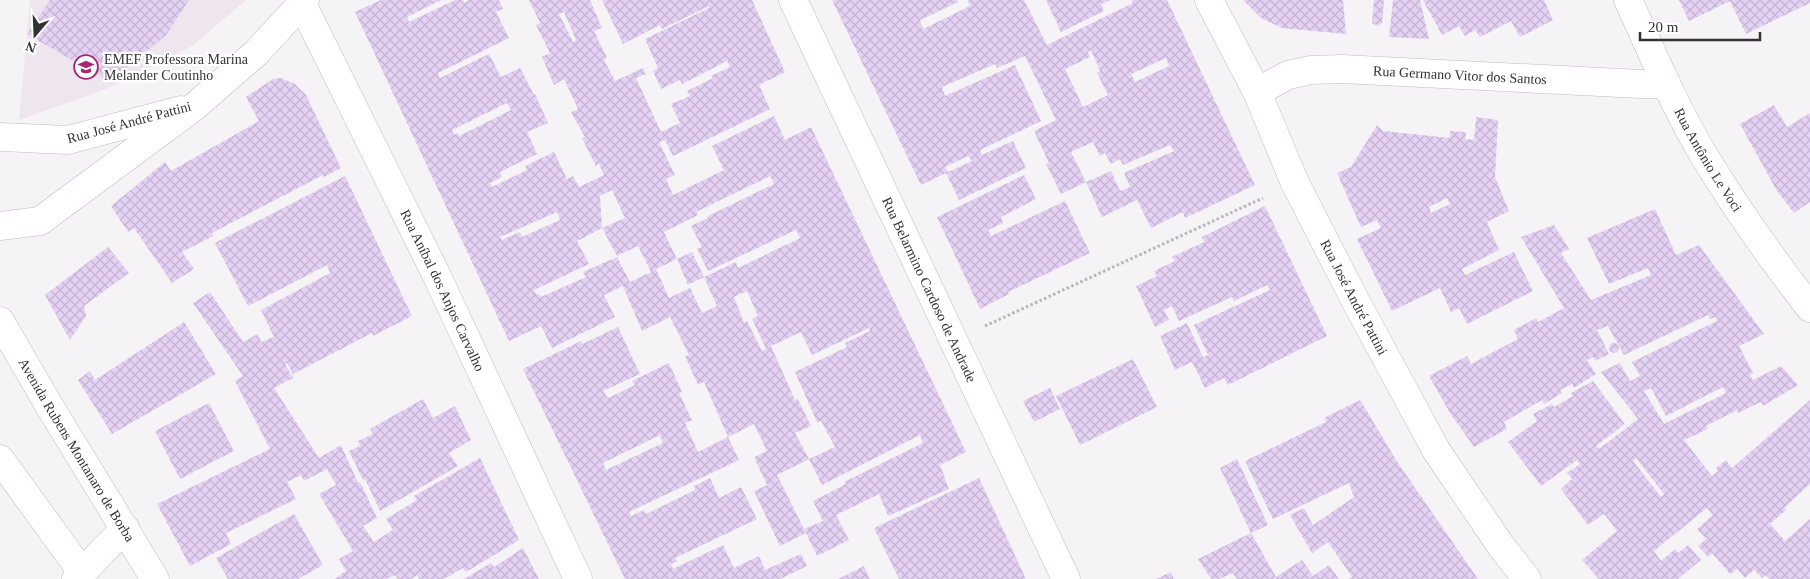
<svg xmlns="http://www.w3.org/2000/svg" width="1810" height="579" font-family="Georgia,serif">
  <defs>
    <pattern id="building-cross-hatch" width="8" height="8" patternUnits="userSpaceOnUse" patternTransform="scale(1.25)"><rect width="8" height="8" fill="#e5d1f4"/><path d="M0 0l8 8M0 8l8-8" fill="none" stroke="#c5b4d2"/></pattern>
  </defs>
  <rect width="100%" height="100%" fill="#f6f3f6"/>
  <path fill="#eee5ef" d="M30,0H246L192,46L106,89L19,120Z"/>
  <path fill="url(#building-cross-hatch)" fill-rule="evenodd" d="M50,0H189L166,35L110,82L27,34Z
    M381,0H441L407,17L409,22L455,0H463L464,3L469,0H499L503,9L496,12L509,38L438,73L440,78L489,54L501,77L520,68L534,95L535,94L548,123L527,132L537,154L500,172L502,177L490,183L492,187L527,170L525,166L554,152L567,179L573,176L579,187L604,175L599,164L596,166L582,138L585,137L571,112L578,109L564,79L554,85L542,57L550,53L536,25L540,23L529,0H590L602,28L594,31L607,58L604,60L615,81L643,68L646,74L636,78L661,132L680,123L671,104L690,96L687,91L713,78L711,76L730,67L727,61L682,84L680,80L661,89L653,71L658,68L645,39L709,8V6L662,29L660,25L623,44L602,0H752L785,72L759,85L770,109L673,156L665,140L659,142L675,175L666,179L673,195L724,170L712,146L774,116L785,140L811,127L966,452L940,465L949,489L888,516L879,494L836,515L849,540L817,556L806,533L780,546L754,491L767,485L754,457L767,451L765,447L754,424L728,437L704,382L698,385L685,356L689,355L670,317L642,331L623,286L604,295L615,317L552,348L541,326L509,341L355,12ZM564,12L576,40L573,42L559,14ZM507,103L511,110L459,136L457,133L454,135L452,130ZM770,176L774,184L708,216V218L691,226L702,247L697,249L708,271L796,230L800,238L738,268L736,262L704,277L692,252L677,259L688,285L704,277L717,306L702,313L690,288L669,298L656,269L677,259L664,232L698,215L696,212ZM612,190L625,218L602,228L617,256L638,246L651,272L630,282L617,257L583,272L586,277L541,297L539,294L537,295L534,290L589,264L577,241L602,228L600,196ZM557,212L560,220L522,237L520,232L502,240L500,237ZM747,291L758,316L752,319L766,349L762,351L747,321L744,323L734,297ZM869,328L870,331L845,343L847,347L795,372L817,422L821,421L835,447L809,459L822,485L920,435L923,443L844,482L846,484L813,501L823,521L804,529L777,475L809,459L795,433L811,426L798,399L795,400L771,346L801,332L812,355Z
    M832,0H957L958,2L920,20L923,29L970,6L968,1L970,0H1024L1047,45L1133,3L1132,0H1167L1255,185L1185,218L1183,212L1151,228L1137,200L1102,217L1086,182L1111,171L1120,191L1130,187L1124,173L1174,151L1170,145L1123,165L1120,159L1111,164L1105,153L1100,156L1093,142L1071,152L1086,182L1061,194L1046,164L1049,163L1034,131L1056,120L1025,56L997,68L995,64L942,87L945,96L1015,65L1041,121L980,150L982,155L1013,141L1026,168L959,200L946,173L921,185ZM1091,50L1100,71L1097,73L1108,95L1083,107L1065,69L1090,57L1088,52ZM1166,58L1169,66L1135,82L1131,74ZM968,156L972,161L948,172L945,167Z
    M1046,0H1111L1101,4L1104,11L1061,32Z
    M1243,0H1343L1346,34L1282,28L1261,18Z
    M1374,0H1384L1382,23L1378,26L1372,23Z
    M1393,0H1420L1429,39L1389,37Z
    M1423,0H1544L1553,20L1520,37L1511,21L1480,37L1475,30L1465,36L1459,26L1442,35Z
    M1679,0H1810V3L1746,34L1730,1L1689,21Z
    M281,78L295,84L306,95L341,168L324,177L323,175L212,233L213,236L182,252L194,269L172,283L134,228L128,232L111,206L165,162L171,171L259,121L246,97L273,79Z
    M1774,105L1787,127L1810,113V202L1794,213L1777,191L1740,124Z
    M1476,117L1498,120L1495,177L1509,211L1487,222L1499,250L1462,269L1465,275L1514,252L1533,291L1467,324L1459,308L1451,312L1440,288L1392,311L1357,239L1381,228L1377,220L1361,227L1337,173L1351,167L1377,125L1383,131L1450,138V131L1466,132L1465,139L1474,140ZM1447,198L1450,204L1431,213L1429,207Z
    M1024,175L1036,199L1001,217L1003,223L988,230L991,236L1065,201L1090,253L1008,292L1009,294L980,309L937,217Z
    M345,176L412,316L373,336L372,333L293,374L287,363L285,364L293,378L274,388L319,458L341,445L358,483L360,482L377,518L363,526L374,542L393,530L386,519L417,500L414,496L480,458L519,540L466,572L463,568L444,579H419L417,575L411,579H398L395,575L387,579H334L346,571L339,559L353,551L319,494L336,485L327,469L304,481L301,475L287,482L296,499L226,533L231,544L190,566L157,504L270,449L235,381L243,376L193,303L210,292L243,342L258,334L261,342L274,337L261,310L330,273L327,265L248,306L215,243Z
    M1265,206L1327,336L1228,385L1224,378L1205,388L1192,362L1175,370L1160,336L1187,323L1203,357L1208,355L1194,325L1270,290L1267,285L1234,301L1232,297L1179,321L1172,306L1164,310L1169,320L1155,327L1136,286L1157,276L1154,271L1175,261L1172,257L1204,242L1202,237Z
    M1655,209L1676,255L1699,245L1764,334L1739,346L1753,373L1750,375L1753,380L1781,366L1798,385L1763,406L1761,402L1738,413L1737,410L1706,426L1708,429L1684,440L1712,476L1718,471L1716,468L1726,460L1732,468L1810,400V484L1784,508L1786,510L1770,524L1785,541L1810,519V579H1770L1765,575L1762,578L1754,570L1745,578L1737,569L1730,574L1712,553L1708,557L1698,546L1706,539L1697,529L1713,515L1707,508L1654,551L1661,561L1675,549L1678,553L1688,545L1701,560L1678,579H1599L1582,560L1617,531L1604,514L1588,525L1561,489L1572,479L1567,473L1580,464L1577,460L1541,486L1508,442L1537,421L1533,414L1552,404L1554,407L1573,396L1571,393L1593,381L1625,424L1596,446L1599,449L1638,419L1601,372L1620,363L1630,381L1640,376L1632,362L1717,321L1716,317L1710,319L1708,315L1624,355L1608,326L1597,330L1609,354L1595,361L1593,357L1587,360L1596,374L1574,388L1572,384L1560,390L1562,393L1544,404L1542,400L1504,422L1507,429L1474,447L1450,413L1429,376L1467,356L1471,364L1518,339L1514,330L1536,318L1538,322L1564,308L1521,237L1554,225L1569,249L1561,253L1591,300L1651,275L1648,268L1609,284L1587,238ZM1723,387L1726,393L1664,424L1644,391L1651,388L1666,416ZM1636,458L1664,494L1661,497L1633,461Z
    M108,247L129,273L84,306L86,316L70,340L45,295Z
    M184,322L216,374L112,434L78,380L90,371L95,380Z
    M618,327L640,374L603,391L608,398L635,385L632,381L669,363L682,392L679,393L692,420L685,423L698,452L728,437L739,460L629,512L631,516L644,510L646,514L695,490L694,486L710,478L719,498L741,487L757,519L675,558L678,561L671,564L673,569L723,545L734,568L759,556L765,570L801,554L807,566L780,579H625L523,369L581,341L582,344ZM660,435L663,443L606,470L603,463Z
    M1609 348a5 5 0 1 1 10 0a5 5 0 1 1-10 0Z
    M1133,359L1157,407L1080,445L1056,396Z
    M1050,388L1060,409L1034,422L1023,401Z
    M423,399L433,418L455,406L471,440L449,453L458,466L380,511L365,479L363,480L349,451L360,446L358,441L373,434L370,429Z
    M1360,400L1398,463L1478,579H1349L1352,577L1328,542L1312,553L1290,515L1304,508L1313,525L1354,497L1349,483L1273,519L1245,461L1326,422L1324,418Z
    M209,403L234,451L180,479L155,431Z
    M1237,459L1268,525L1251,533L1220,468Z
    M979,478L1026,579H899L874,528Z
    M294,514L323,565L298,579H228L216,558Z
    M1251,533L1276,577L1302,560L1313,576L1329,565L1339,579H1237L1233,573L1219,579H1211L1198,559Z
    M523,548L539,579H464L491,563L494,567Z
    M864,566L870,579H838Z
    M1171,572L1174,579H1156Z"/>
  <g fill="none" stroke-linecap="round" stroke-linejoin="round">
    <g stroke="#bfbcc0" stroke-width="29">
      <g id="minor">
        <path id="s1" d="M793,0L1066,579"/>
        <path id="s2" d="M1209,0L1257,92L1295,183L1355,300L1436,450L1501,546L1527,579"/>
        <path id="s3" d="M1628,0C1652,52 1674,105 1703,154C1735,207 1772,259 1810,308"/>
        <path id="s4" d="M302,4L436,274L578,579"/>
        <path id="s5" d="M1257,92L1288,75L1311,70L1342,69L1641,84H1666"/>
        <path d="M0,137L68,140L181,110"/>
        <path d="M0,226L40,221L194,107L256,53L305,0"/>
        <path d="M0,459L82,572"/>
        <path d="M76,579L125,528"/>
      </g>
    </g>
    <g stroke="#bfbcc0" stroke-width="29">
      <g id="tertiary">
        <path id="s6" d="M0,321L50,407L155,579"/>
      </g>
    </g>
    <path stroke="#b7b5b7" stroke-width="3" stroke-dasharray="2.5 2.5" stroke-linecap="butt" d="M985,326L1263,198"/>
    <use href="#minor" stroke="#fff" stroke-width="28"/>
    <use href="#tertiary" stroke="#fff" stroke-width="28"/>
  </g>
  <defs>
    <g id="school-ring" transform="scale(1.25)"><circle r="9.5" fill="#fff" stroke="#a72674" stroke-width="1.5"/><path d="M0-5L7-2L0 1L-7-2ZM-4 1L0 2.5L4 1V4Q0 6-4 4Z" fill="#a72674"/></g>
  </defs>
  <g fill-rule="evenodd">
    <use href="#school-ring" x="86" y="67"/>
  </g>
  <g text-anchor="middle" stroke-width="4.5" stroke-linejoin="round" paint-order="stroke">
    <g font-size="14" fill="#343334" stroke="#fff" text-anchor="start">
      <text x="104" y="64">EMEF Professora Marina<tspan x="104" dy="16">Melander Coutinho</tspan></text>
    </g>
    <g font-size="14" fill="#343334" stroke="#fff">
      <text dy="5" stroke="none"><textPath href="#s5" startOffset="208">Rua Germano Vitor dos Santos</textPath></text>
      <text transform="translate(129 122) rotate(-15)" y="5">Rua José André Pattini</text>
      <text dy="5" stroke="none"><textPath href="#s3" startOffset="179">Rua Antônio Le Voci</textPath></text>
      <text dy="5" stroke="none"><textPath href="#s1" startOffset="320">Rua Belarmino Cardoso de Andrade</textPath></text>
      <text dy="5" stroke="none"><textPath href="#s4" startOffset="319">Rua Aníbal dos Anjos Carvalho</textPath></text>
      <text dy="5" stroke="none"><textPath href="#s2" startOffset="331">Rua José André Pattini</textPath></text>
      <text dy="5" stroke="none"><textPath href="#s6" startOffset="150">Avenida Rubens Montanaro de Borba</textPath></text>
    </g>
  </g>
  <g transform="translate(35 35) rotate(199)" stroke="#ffffff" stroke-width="4" paint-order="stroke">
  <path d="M0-4L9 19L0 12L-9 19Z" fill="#343334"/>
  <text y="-8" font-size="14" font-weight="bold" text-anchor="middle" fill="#343334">N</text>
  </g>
  <path d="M1640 32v8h120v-8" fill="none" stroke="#343334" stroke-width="2.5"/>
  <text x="1648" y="32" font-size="15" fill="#343334" stroke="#ffffff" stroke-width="4" paint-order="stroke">20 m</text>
</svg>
